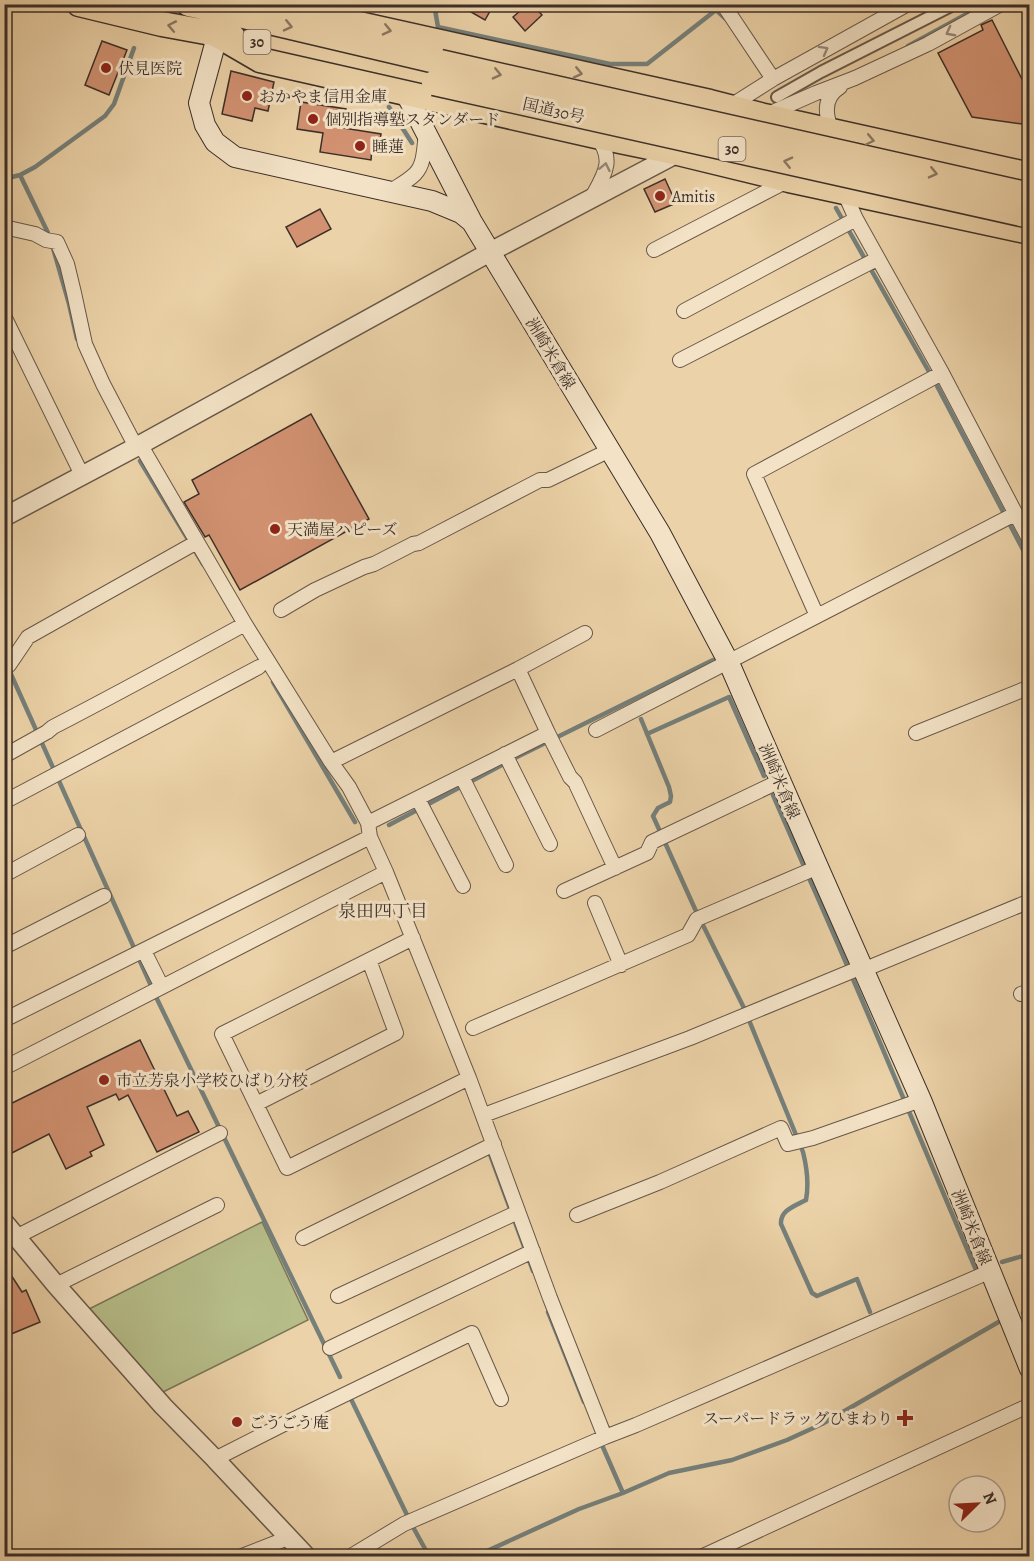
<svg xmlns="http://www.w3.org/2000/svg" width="1034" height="1561" font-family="Alegreya,'Noto Serif JP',serif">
  <rect width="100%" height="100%" fill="#ecd2a8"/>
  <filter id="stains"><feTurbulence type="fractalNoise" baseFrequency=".00333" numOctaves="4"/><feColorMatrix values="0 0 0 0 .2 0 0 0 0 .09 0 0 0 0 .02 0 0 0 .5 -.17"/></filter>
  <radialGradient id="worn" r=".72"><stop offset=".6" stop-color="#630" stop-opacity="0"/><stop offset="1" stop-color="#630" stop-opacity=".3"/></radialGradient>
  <path fill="#b6bd89" stroke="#797659" stroke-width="1.5" d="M262,1222L308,1320L163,1392L89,1309Z"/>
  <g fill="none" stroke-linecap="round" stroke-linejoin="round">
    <path stroke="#75807b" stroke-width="4.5" d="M434,4L438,27L610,64H647L716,10L726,19
      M908,46L985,4
      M389,107L412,143
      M20,175L50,237
      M4,179L20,175L35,167L105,116L114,104L134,48
      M836,208L936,384L1030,563
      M53,248L69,304L77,339
      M140,461L203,564
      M1019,514L1030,508
      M10,672L157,999L340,1377
      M273,682L355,822
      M641,719L669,787L671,796L670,802L658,808L653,816L695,909L744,1008L803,1152C807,1168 809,1184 806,1200C795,1206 780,1210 781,1224L812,1293L817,1296L857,1279L870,1312
      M647,734L729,697L764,776
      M773,795L803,864
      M389,825L519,756L713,660
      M809,878C867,1008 920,1140 976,1270L979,1269
      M488,1149L533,1271
      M1002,1262L1030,1254
      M548,1312L584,1402
      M1023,1313L1030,1311
      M350,1397L407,1515
      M602,1445L623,1493
      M413,1527L429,1556
      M476,1556L579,1509L623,1493L669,1473L732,1460L787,1440L822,1424L1002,1320"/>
  </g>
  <path fill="#d29272" stroke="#3c2f29" stroke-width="1.5" d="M457,4H494L485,20Z
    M528,4H532L542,15L525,31L513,17Z
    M992,20L1029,93V105L1022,124L972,117L938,53L983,30L981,25Z
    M102,41L127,50L109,95L85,85Z
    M231,71L274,82L268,111L255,108L252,121L222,114Z
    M301,102L346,109L343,128L381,134L379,148L372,147L371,160L320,152L323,133L297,129Z
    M665,179L676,203L655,212L644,189Z
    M320,209L331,229L297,247L286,227Z
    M311,414L369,519L240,590L209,535L205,537L184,502L199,494L192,480Z
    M140,1040L177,1116L188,1111L199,1132L157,1152L128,1095L119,1100L116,1094L87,1107L104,1145L90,1152L92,1156L66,1169L49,1134L4,1157V1107Z
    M4,1264L22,1292L26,1290L40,1322L4,1337Z"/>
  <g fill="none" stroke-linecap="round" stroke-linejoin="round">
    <g stroke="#685849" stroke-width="14">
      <path id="pedestrian" d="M777,97L821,72L955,4"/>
    </g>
    <g stroke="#685849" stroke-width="16">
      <path id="minor" d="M722,4L727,10L773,79
        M729,107L773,79L908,4
        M766,115L816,93L855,78L928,44L1001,4
        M832,131C825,115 823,97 840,87
        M391,191C398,186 408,181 415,174C425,164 424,146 426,133
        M844,192L856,219L942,373L1030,541
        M591,199C604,175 616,160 596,136
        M4,227L35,234L46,240L57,242L67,264L74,293L85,344L103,384L136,447
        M654,250L787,181
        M684,311L856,219
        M4,316L82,475
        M680,360L877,259
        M140,444L245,624L331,762L349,787L368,823L370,837L386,872L469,1078L550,1298L605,1437L636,1425L991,1271
        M281,610L315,590L364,567L374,564L413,544L419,543L540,480H548L610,450
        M817,616L754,474L942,373
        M4,667L9,665L28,637L197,542
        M518,669L585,633
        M596,730L1015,514
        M548,733L570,777L575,782L615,868
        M916,733L1030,687
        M505,754L550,844
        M4,756L47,732L53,727C117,694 181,659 245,624
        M331,762L518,669L548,733L368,823
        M462,777L506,865
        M418,799L463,886
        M4,802L259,667
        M4,875L78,835
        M564,891L647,853L652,842L780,781
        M595,903L621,965
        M4,947L104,896
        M144,951L162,987
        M369,960L396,1033L256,1104L222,1034L413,938
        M863,970L1030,901
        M1021,994L1030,991
        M4,1020L370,837
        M473,1028L688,935L697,919L818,867
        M4,1068L386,872
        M256,1104L287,1168L469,1078
        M484,1115L690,1038L862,967
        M577,1215L660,1182L781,1128L788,1144L813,1138L921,1100
        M16,1237L220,1133
        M303,1238L494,1144
        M56,1285L217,1205
        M338,1296L518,1212
        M330,1348L533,1251
        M215,1459L282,1425L472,1333L501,1399
        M242,1556L288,1538
        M351,1556L404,1524L605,1437
        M703,1556L1030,1405"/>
    </g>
    <g stroke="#685849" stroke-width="21">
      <path id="tertiary" d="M4,517L136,447L490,252L678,153
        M4,1222L56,1285L163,1406L215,1459L306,1556"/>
    </g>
    <g stroke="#3c2f29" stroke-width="22">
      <path id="secondary" d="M221,22L199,103L205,125L215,142L235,157L432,201L461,213L472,222L660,533L729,663L818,867L921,1100L1030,1369
        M405,92L471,220"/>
    </g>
    <g stroke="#3c2f29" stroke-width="27">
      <path id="trunk" d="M79,4L162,24L233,37
        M189,4L257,19L440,62
        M269,4L710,102L764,116L1030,175
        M217,35L260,60L596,136L678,153L789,180L1030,232"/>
    </g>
    <use href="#pedestrian" stroke="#f3e2c6" stroke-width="10"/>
    <use href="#minor" stroke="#f3e2c6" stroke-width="14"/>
    <use href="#tertiary" stroke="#f3e2c6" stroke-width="18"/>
    <use href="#secondary" stroke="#f3e2c6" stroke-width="20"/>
    <use href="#trunk" stroke="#ecd2a8" stroke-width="24"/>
    <g stroke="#3c2f29" stroke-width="27" stroke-linecap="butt">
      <path id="trunk-bridge" d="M440,62L1030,195
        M434,83L1030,216"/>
    </g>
    <use href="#trunk-bridge" stroke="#ecd2a8" stroke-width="24"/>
  </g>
  <defs><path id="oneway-chevron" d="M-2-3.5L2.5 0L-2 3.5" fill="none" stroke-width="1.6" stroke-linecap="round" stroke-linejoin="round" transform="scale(1.5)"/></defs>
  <g stroke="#8b7862">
    <use href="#oneway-chevron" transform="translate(172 26) rotate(-169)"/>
    <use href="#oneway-chevron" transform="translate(288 26) rotate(13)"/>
    <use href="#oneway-chevron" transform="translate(387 30) rotate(13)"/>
    <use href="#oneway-chevron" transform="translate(578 73) rotate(13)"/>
    <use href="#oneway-chevron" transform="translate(497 74) rotate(13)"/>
    <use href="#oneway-chevron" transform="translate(870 140) rotate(12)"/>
    <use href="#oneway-chevron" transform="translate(788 162) rotate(-167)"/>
    <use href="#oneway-chevron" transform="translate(933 173) rotate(13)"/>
  </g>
  <g stroke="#988878">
    <use href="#oneway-chevron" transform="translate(950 32) rotate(152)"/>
    <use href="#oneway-chevron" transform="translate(824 50) rotate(-29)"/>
    <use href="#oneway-chevron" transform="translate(605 167) rotate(-78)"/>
  </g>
  <g fill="#8f2418" stroke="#f3e2c6" stroke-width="2">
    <circle cx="106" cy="68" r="6"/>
    <circle cx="247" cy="96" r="6"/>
    <circle cx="313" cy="119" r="6"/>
    <circle cx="360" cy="146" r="6"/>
    <circle cx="660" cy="196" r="6"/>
    <circle cx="275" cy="529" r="6"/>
    <circle cx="104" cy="1080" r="6"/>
    <path d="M902 1409h6v6h6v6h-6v6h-6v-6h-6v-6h6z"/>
    <circle cx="237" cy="1422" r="6"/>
  </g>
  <g text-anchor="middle" stroke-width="6" stroke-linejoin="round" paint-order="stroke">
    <g fill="#f3e2c6" stroke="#736558" stroke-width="1.5">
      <rect x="243.5" y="30" width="27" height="24" rx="4.5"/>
      <rect x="718.5" y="137" width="27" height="24" rx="4.5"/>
    </g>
    <g font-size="15" font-weight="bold" fill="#3c2f29">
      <text x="257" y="47">30</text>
      <text x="732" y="154">30</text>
    </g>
    <g font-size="16" fill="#3c2f29" stroke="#f3e2c6" text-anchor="start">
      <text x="118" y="74">伏見医院</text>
      <text x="259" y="102">おかやま信用金庫</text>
      <text x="325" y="125">個別指導塾スタンダード</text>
      <text x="372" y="152">睡蓮</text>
      <text x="672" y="202">Amitis</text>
      <text x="287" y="535">天満屋ハピーズ</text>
      <text x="116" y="1086">市立芳泉小学校ひばり分校</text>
      <text x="893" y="1424" text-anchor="end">スーパードラッグひまわり</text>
      <text x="249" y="1428">ごうごう庵</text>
    </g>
    <g font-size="16" fill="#3c2f29" stroke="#f3e2c6">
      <text transform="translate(554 110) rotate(13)" y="6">国道30号</text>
      <text transform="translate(551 353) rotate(59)" y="6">洲崎米倉線</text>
      <text transform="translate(780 781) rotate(67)" y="6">洲崎米倉線</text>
      <text transform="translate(972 1227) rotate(68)" y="6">洲崎米倉線</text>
    </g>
    <g font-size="18" fill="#3c2f29" stroke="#f3e2c6">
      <text x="383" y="917">泉田四丁目</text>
    </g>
  </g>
  <rect width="1034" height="1561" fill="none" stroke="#ecd2a8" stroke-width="24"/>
  <rect x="6" y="6" width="1022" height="1549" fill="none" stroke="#3c2f29" stroke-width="3"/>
  <rect x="12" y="12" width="1010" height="1537" fill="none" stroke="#3c2f29" stroke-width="1.5"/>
  <g transform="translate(977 1504) rotate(66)"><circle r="28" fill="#f3e2c6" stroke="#aa9a87" stroke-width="1.5"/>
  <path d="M0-4.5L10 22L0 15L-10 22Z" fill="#8f2418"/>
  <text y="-9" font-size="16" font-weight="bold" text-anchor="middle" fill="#3c2f29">N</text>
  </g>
  <rect width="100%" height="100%" filter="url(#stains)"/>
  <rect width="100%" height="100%" fill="url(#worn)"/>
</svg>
